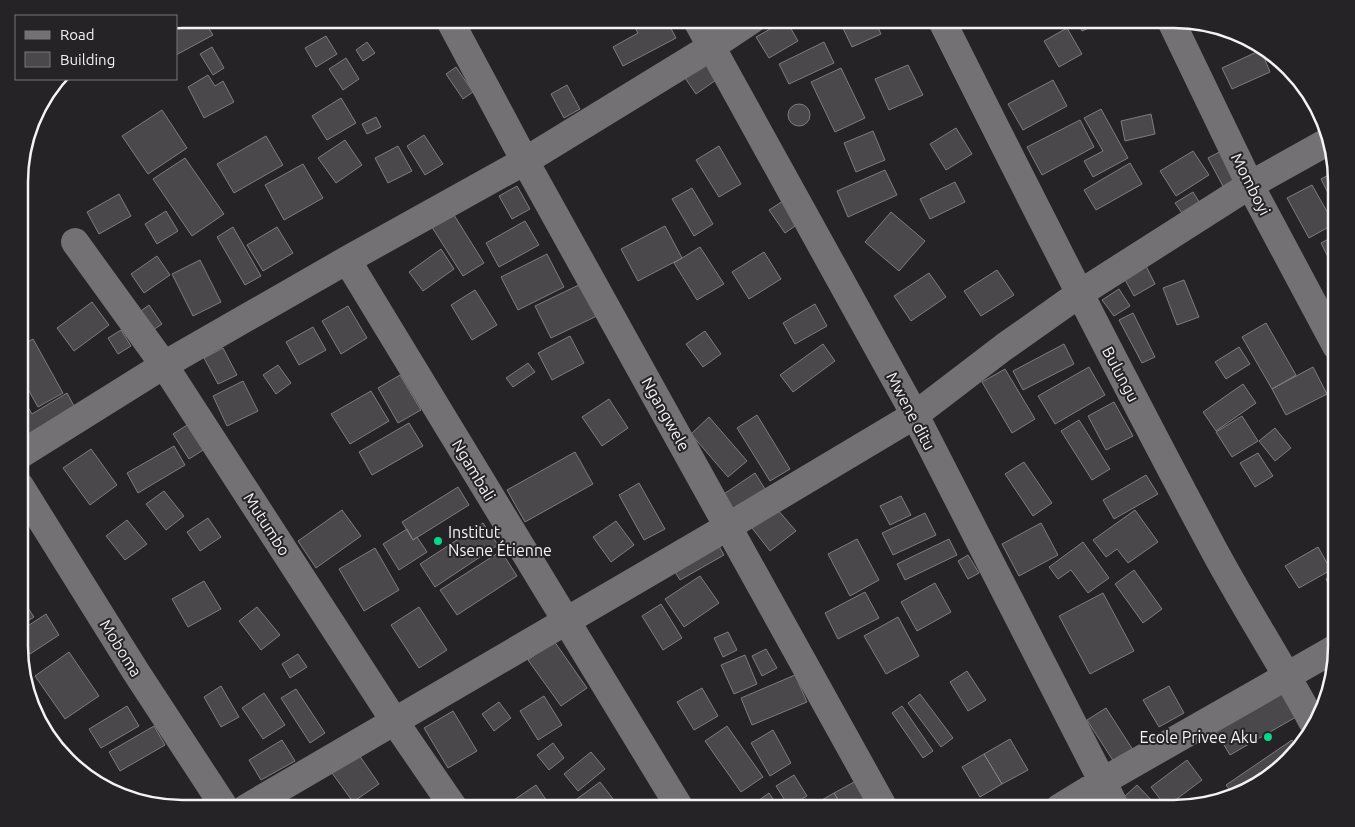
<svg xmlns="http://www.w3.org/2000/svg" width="1355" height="827" font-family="Ubuntu,sans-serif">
  <rect width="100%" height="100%" fill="#252326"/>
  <path fill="#4b484b" stroke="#7f7c7f" d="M182,19H203L213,35L176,55V20Z
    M630,19H666L676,38L623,66L613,47L638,33Z
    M842,19H874L881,34L852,47L839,20Z
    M882,19H902L887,27Z
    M1077,19H1110L1082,31Z
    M786,20L798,41L769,58L756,37Z
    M1067,28L1082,54L1059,67L1044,41Z
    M326,36L337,54L316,67L305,48Z
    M367,42L375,53L363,61L356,50Z
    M824,42L834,63L789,84L779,64Z
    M212,47L224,68L213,75L200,54Z
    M1261,50L1270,72L1232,89L1222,68Z
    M346,58L359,79L343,90L329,69Z
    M702,58L716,80L696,94L681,72Z
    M908,65L923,95L889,110L875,79Z
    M456,67L473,92L463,99L446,74Z
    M841,68L865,118L835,132L811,82Z
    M208,75L215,86L223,81L234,102L204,118L188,87Z
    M59,79H68L54,86Z
    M1053,80L1067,106L1023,130L1008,104Z
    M567,85L580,109L564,118L551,94Z
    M341,98L356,123L327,140L312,116Z
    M788 115a11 11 0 1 1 22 0a11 11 0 1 1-22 0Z
    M1101,109L1128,158L1093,177L1084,161L1103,151L1084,118Z
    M162,110L187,148L148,174L122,136Z
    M1151,114L1155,134L1125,141L1121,121Z
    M376,117L381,127L367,134L362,124Z
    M1080,120L1094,147L1042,175L1027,147Z
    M956,128L972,154L946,170L930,144Z
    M873,131L885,160L856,172L844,143Z
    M424,135L443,164L425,175L407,146Z
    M266,136L283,165L234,193L217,164Z
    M345,140L362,165L336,183L318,158Z
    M398,146L412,171L388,183L375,158Z
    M719,146L741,184L719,197L696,160Z
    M1227,148L1244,179L1225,190L1208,158Z
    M1193,151L1209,175L1176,196L1160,171Z
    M185,158L224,214L192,236L153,179Z
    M1130,163L1142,184L1096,210L1084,190Z
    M303,164L323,198L284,220L265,185Z
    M885,170L897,195L848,217L837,191Z
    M1336,171V209L1321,179Z
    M955,182L965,202L930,219L920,199Z
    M1312,185L1334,224L1309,238L1287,198Z
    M517,186L530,209L512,219L499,196Z
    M692,188L713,224L694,236L672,199Z
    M1193,192L1201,205L1184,216L1175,203Z
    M119,194L131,216L99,234L87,212Z
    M783,201L798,224L785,233L769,210Z
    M449,207L484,263L463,276L428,221Z
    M166,211L178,231L157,244L145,224Z
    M891,212L925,241L899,271L865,242Z
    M525,221L539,245L499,267L486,243Z
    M665,226L682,258L638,281L621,249Z
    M233,227L261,276L245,285L217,237Z
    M277,227L293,253L263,271L247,245Z
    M1336,235V255L1329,259L1321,243Z
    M700,247L724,284L697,300L674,263Z
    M441,249L454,269L423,291L409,272Z
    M764,252L781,279L749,299L732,272Z
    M547,254L564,287L518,310L501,277Z
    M157,256L170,275L144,293L131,274Z
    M200,260L221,302L193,316L172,274Z
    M1146,266L1155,284L1134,296L1124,278Z
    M997,270L1014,295L981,316L964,291Z
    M929,273L946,297L911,321L894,296Z
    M1184,280L1199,317L1177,325L1163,288Z
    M585,282L601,314L551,338L535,306Z
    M1119,289L1130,306L1114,316L1102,300Z
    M475,290L497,325L472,340L451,305Z
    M92,302L109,325L74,351L57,328Z
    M815,304L827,326L795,344L783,323Z
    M149,305L162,324L147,334L134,316Z
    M348,306L367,338L341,354L322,321Z
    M1133,313L1155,357L1142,363L1119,320Z
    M1266,323L1296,375L1272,389L1242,337Z
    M313,327L326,350L299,365L286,342Z
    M121,330L131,346L118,354L108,338Z
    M705,331L721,354L703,367L686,344Z
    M570,336L584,363L552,380L538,353Z
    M33,339L63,393L38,407L20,375V346Z
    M823,344L835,361L793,392L780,375Z
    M1064,344L1074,364L1023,390L1013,371Z
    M1239,347L1250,364L1226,379L1215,362Z
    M223,348L237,375L218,384L204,358Z
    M528,363L535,372L513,387L506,378Z
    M278,365L291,383L276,394L263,375Z
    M1089,367L1105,395L1055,424L1038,396Z
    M1313,367L1327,394L1286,415L1272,389Z
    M1005,369L1035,419L1012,433L982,382Z
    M400,375L421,410L398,423L378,388Z
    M243,381L258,411L227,426L213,396Z
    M1243,384L1256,403L1216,431L1203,412Z
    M371,391L389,421L350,444L331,414Z
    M67,393L74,406L20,439V394L32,414Z
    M609,399L628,428L602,446L582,417Z
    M1114,402L1133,436L1106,450L1088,416Z
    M757,415L790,469L770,481L737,428Z
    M1242,416L1258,441L1232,457L1216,432Z
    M709,417L747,461L728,477L691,434Z
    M1079,420L1110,469L1092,480L1061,431Z
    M192,422L208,447L189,459L173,434Z
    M409,423L423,446L372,475L359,452Z
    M1275,428L1291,448L1275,461L1259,441Z
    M174,446L185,465L138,493L127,473Z
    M91,449L117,485L90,505L63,468Z
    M575,452L593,484L525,522L507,490Z
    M1258,453L1273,476L1255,487L1240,463Z
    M1024,462L1052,503L1033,516L1005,474Z
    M755,473L765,489L732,512L721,496Z
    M1146,475L1158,494L1114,519L1103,500Z
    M639,483L665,529L644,540L619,495Z
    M458,487L469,505L413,540L402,522Z
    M164,491L184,516L166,530L146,504Z
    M901,496L911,515L890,525L880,506Z
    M777,509L796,531L770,551L752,528Z
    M1336,509V524L1330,513Z
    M342,510L361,536L316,568L298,541Z
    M1135,510L1158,542L1128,563L1117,549L1106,557L1093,540Z
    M925,513L936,535L893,555L882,533Z
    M208,518L221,537L200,551L187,532Z
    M127,520L147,544L125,560L106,536Z
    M616,521L634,545L611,562L593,537Z
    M483,523L498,545L435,587L420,564Z
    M1041,523L1058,555L1019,576L1002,544Z
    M407,529L413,540L417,537L427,552L399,570L383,544Z
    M857,539L879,580L850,596L828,554Z
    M949,539L957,555L905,580L897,564Z
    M716,541L724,555L680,580L672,567Z
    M1083,542L1109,578L1088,593L1071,570L1058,579L1049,567Z
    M1318,547L1331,570L1299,588L1285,566Z
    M375,548L399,590L364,611L339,569Z
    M501,551L517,576L457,615L440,590Z
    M968,555L979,573L968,579L958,561Z
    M1134,570L1162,609L1143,623L1115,584Z
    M1336,574V599L1326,579Z
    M700,576L719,603L684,627L665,599Z
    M204,581L221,609L188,627L172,599Z
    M935,583L951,612L917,631L901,602Z
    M865,592L879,618L838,639L825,613Z
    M1103,593L1134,651L1090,674L1059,616Z
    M20,596L34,617L20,626Z
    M661,604L682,638L663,650L642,616Z
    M257,607L280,635L261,650L239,621Z
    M419,607L447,650L419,668L391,625Z
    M46,614L59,635L30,654L20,638V631Z
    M898,617L919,656L886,674L864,636Z
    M728,632L737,650L723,657L714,638Z
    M554,641L587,688L561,706L528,660Z
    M766,649L777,668L762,676L752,656Z
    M69,652L99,696L65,719L35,676Z
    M298,654L307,667L290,678L282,664Z
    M745,655L757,684L734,694L721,665Z
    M967,671L986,700L968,711L950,682Z
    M795,675L807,702L752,725L741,698Z
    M221,686L239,717L221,727L204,697Z
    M1169,686L1184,713L1159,727L1143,700Z
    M702,688L718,716L694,730L677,702Z
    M296,689L325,733L310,743L281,698Z
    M1281,691L1296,717L1230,755L1215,730Z
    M264,693L285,725L263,739L242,708Z
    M920,694L953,738L941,747L908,703Z
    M544,696L562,725L538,740L520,711Z
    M499,702L511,718L494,731L482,714Z
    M127,706L139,726L101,748L89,729Z
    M902,706L933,751L923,758L892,713Z
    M1106,708L1133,750L1114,762L1087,720Z
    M453,711L477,751L448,768L424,728Z
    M154,726L165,745L120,771L109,752Z
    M727,726L763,777L741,792L705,741Z
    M773,730L791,763L770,776L751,743Z
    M1010,739L1028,770L1002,784L984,754Z
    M282,740L295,761L261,780L249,760Z
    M1292,740L1297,747L1254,787L1232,793L1226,785Z
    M553,743L564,758L549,770L537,755Z
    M591,752L605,769L578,791L564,774Z
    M984,754L1002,784L980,797L962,767Z
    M359,755L379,784L353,802L332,773Z
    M1187,760L1202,780L1166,807L1151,787Z
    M794,775L807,796L789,807L776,786Z
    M856,781L866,800L851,808H843L834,793Z
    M600,782L620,808H574L570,804Z
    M536,785L549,804L543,808H511L508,804Z
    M1137,785L1159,808H1135L1124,797Z
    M769,793L779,808H748Z
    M834,793L843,808H815L813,805Z
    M305,803L308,808H296Z"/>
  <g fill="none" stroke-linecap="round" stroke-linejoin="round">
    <path stroke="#737174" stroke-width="28" d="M449,19L525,161L884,808
      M696,19L915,415L1116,808
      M941,19C1028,193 1116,367 1208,539C1241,602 1280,661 1313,723
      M1170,19L1250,185L1336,346
      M75,242L164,365L395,722L454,808
      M347,260L680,808
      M20,455L164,365L347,260L525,161L711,47L753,19
      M20,486L136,672L225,808
      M246,808L729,526L915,415L1004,347L1079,294L1250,185L1327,142
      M1059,808L1103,781L1336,648"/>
  </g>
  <g fill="#03d98b" stroke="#252326" stroke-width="2">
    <circle cx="438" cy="541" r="5"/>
    <circle cx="1268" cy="737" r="5"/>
  </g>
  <g text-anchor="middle" stroke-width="4" stroke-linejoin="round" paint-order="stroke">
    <g font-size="16" fill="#f4f2f4" stroke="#252326">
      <text transform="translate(1251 184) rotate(63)" y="6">Momboyi</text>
      <text transform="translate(1121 374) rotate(62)" y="6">Bulungu</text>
      <text transform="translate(911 411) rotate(62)" y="6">Mwene ditu</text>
      <text transform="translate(666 414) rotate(61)" y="6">Ngangwele</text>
      <text transform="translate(474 470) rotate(59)" y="6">Ngambali</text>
      <text transform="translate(267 524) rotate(57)" y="6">Mutumbo</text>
      <text transform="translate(121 648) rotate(58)" y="6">Moboma</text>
    </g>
    <g font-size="16" fill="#f4f2f4" stroke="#252326" text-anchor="start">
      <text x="448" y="538">Institut<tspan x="448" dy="18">Nsene Étienne</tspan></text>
      <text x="1258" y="743" text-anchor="end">Ecole Privee Aku</text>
    </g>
  </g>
  <path d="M0 0H1355V827H0ZM182 28H1174A154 154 0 0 1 1328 182V646A154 154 0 0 1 1174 800H182A154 154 0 0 1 28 646V182A154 154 0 0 1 182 28Z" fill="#252326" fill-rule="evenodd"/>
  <path fill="none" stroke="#f4f2f4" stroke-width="2.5" d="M182 28H1174A154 154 0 0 1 1328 182V646A154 154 0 0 1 1174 800H182A154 154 0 0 1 28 646V182A154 154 0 0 1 182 28Z"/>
  <rect x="15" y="15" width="162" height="65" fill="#252326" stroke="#787678"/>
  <rect x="25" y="31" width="25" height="8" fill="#737174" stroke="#787678"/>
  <text x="60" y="40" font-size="15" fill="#f4f2f4">Road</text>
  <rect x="25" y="52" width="25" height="15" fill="#4b484b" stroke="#787678"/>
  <text x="60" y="65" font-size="15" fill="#f4f2f4">Building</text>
</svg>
